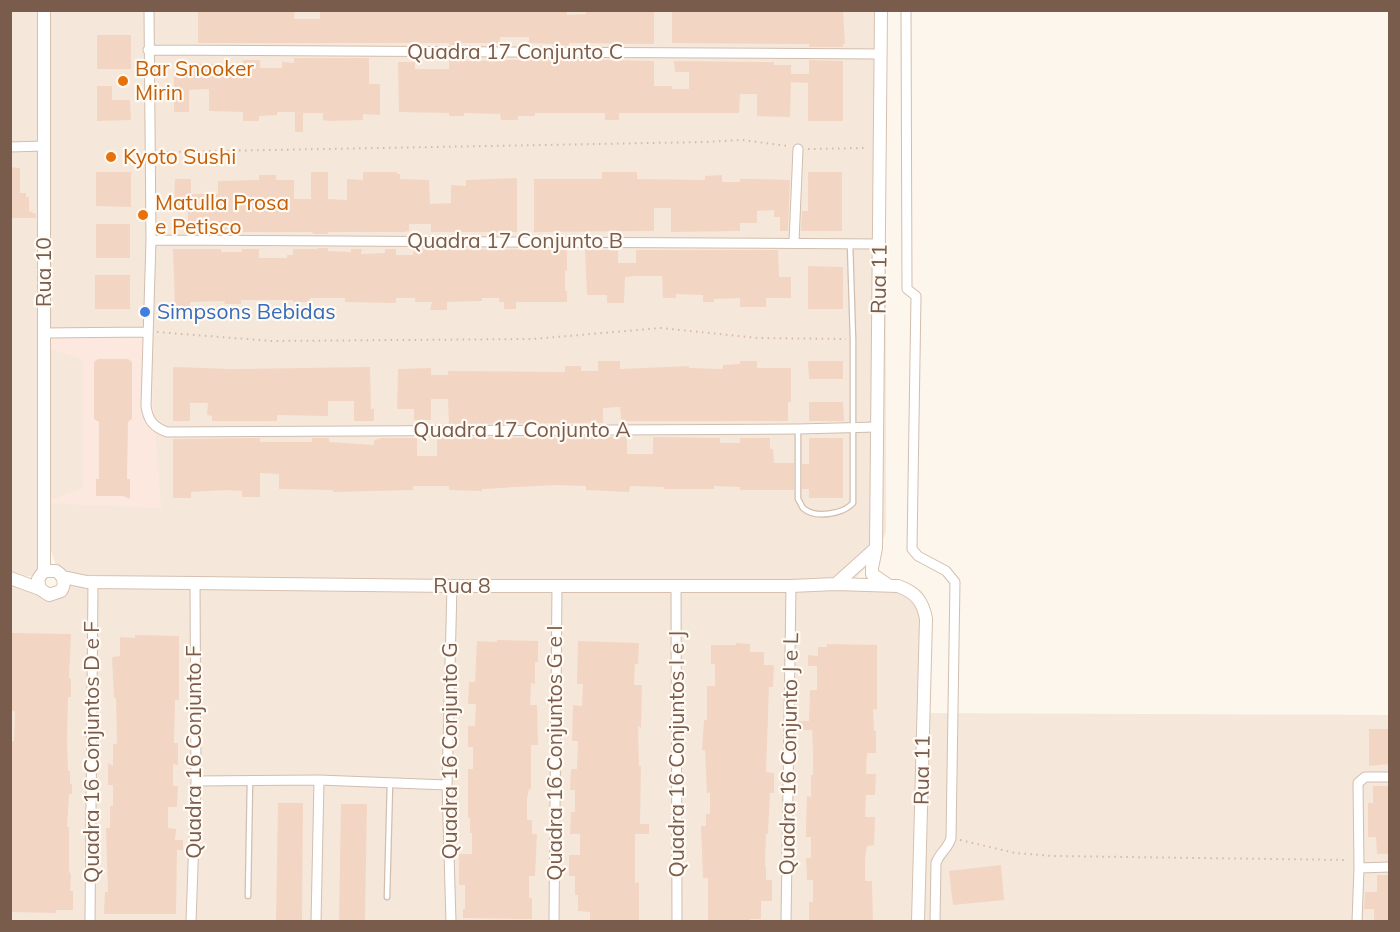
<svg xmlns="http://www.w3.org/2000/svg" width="1400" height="932" font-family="Mulish,sans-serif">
  <rect width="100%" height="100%" fill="#fdf6ec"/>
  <path fill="#f5e8da" d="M11,11H886V533L871,562L851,583L908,582L922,591L929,604L931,621L929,713L1389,715V921H11L10,578L40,589H62L78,582L59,573L45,536L39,576H11Z"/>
  <path fill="#fde8e0" d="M148,332L161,508L44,503L83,488L82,359L44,347V333Z"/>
  <path fill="#f3d5c3" d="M198,10H295L294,19H320V10H567V15L586,14V10H654V44L569,43V46L556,45V44L529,43V37H500V43H461V45H449V43H198Z
    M672,10H843L845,44H843V47H809V44H799L672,43Z
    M97,35H131V69H97Z
    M294,58H369V84H380V115L363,114V120L329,121L323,120V113H303V132H295V112H277V115L259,116V121H243V112L209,111V89L189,90V112H174V72H184V64H217L216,72H243V60H260V68H282V62L294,63Z
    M449,58H461V61L555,59L654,61V86H672V89H689V72H675L674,61L774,62V65H791V74H809V60L843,61V121H808V83L791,82L790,117L757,116V94H740L739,113H619V120H605V113H535V116H518V120H501L500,114L464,113V116H449V113L399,112L398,62H415V69H449Z
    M97,86H112V100H130L131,120L97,121Z
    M10,167L20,168V193H26V197H29V211L36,214V218H10Z
    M96,172H131V207L96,206Z
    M311,172H328V199L347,200V179L363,180V172H397V174H400V179L429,180L430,204L451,203V185L466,186V180L517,178V232H431V224H409V231L404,232H328V234H313L312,232H188V208L174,207L175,179H191V194H218V181L259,180V175H276V180H294V199H311Z
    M602,172H637V179L705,180V176L722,175V182H740V179H758L790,180L788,231H780V217H774V210L757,211V223H740V231L671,232V208H654V231L534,232V179H602Z
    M808,172H842V231H801L802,211H808Z
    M96,224H130V258H96Z
    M317,248H328V251L351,252V249H362L361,254L385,253V249H396V255H413L414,249L567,250V271L565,270V291H567V302H516V309H504V302H499V298H482V301L447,302V310H430L432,302H415V298H396V303L345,302V298H310V302H293V300H241V304H224L225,301L190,302V309H175L173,249H221V252H242V249H259V258H287V255H293V249H318Z
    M585,250H618V263H636V250H778L779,277H791V298H766V307H740V298L714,299V302H703V295L676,294V298H663L662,276H637L625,277L624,303H607V295H587Z
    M808,266L843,267V309H808Z
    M95,275H130V309H95Z
    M98,359H128L132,362V419L128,422L127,479H130V499L123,496H96V479H99V422L94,419V362Z
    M598,361H620V369L689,366V368L723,369V365L740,364V361H757V368H791V402H788V421H621L620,407L603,408V423L449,424L448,399H431V420H414V409H397L398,369L431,368V375H448V371L565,372V366H581V371H598Z
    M808,361H843V379H809Z
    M173,367L230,369L370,367L371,409H374V421H354V401H328V416L277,415V421H212V416L207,415L208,403H190V421H173Z
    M809,402H843L844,421H809Z
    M627,437V454H653V437L720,438V443H740V438H770V449H773L774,463H794V490H740V487L714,486V489H664V487L630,486L629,492L586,490V486L556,485L482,489V491L449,490V486H413V490L333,492V490L279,489V474L260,473V497H242V491L225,490L191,492V498H173V439L260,438V442H312V438H329V442L374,445V440L380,439V438H417V456H437V438Z
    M809,438H843V498H809V489H802V464H809Z
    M10,633L71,634L69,678L71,679V697H68L67,741L68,771H70V784H72V794H69L67,827H69V870L71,875L70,891H73V910H56V913L10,912V741H14L15,711H11Z
    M135,635L179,636V700H175L174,743H178V765L173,764V786H178L177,807H168V828L176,829L175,840H183V850H177L176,914H104L105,892H108L106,828H110V806H113V785H108V763L113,766V744H117L116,698H114L112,657L120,656V637L135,638Z
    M497,640L538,641V662H535V684L531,683L530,705H537L538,745H531V789H529L527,799V820H532V834H537L535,876H529V898H532V919L463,918V909H465V885H459V854H472V833H470V818H468V769H473V747H468V726H475L476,704H468L469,682H475L477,641L497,642Z
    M578,641L639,643L638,664H635L634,685H642L641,728L638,726L639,766H641L640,824H649V834H635V883L639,882V920H590V912L578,911V895H575V876H569V855H580V834H570L571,812H575V790H570L571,769H577L578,741H572L573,705L582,706L583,684H577Z
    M736,643L750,644V652H764V665H774L773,687H769L766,772L774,773V793H770L768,834H766L765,866H766V880H772V901H761V919H750L751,921H708V878H703L701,826H706V814H710V793H707L705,750H702L704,720H707V686H715V664H711V645H736Z
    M827,644L877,645V710L873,709L874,731H876V753H867L866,774H876L875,795H866L865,817H875L874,845L867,846L865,859V881H872L873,921H809V902H813V880H807L806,858H811V837H806V827L807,796L811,797V775H813V751L812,730H799V721H809L810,690H817V666H808V655L818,656V647H827Z
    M1369,729H1389V764L1369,766Z
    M1373,786H1389V854H1377L1376,837H1368V803H1373Z
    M278,803H303L302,921H276Z
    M341,804H367L365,921H339Z
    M1001,865L1004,900L953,905L949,871Z
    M1377,875H1389V921H1374V909H1364L1365,892H1377Z"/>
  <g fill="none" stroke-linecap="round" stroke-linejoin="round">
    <g stroke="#d1beb0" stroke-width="7">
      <path id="lane" d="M798,430V499C800,502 801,505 803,508C815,519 843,514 853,503V339L850,243
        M248,896L250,780
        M387,897L390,783"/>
    </g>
    <g stroke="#d1beb0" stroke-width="11">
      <path id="street" d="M149,10L151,240L146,406C148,420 153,427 167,432L798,429L877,427
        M906,10L907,289L916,296L912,549L918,556L946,571L955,582L951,838C948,849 940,852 936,863L935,922
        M148,50L881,54
        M10,147L44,146
        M151,240L879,244
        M794,242L798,149
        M44,333L148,332
        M676,586L677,922
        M196,781L319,780L447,785
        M1359,868L1390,867
        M90,922L93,582
        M191,922L196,781L195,583
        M316,922L319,780
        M451,922L447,785L452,586
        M554,922L557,585
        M786,922L791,586
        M1357,922L1359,868L1358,783L1365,777H1390"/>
    </g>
    <g stroke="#d6c0b0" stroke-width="14">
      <path id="secondary" d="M881,10L876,548L872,568V574L888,585
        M44,571V10
        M63,577L87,582L195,583L452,586H791L836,584L898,586C915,592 923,601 926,619L918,922
        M10,578L40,589L49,595L61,591C66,583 64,576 56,571H44L38,579L40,589
        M836,584L876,548"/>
    </g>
    <path stroke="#d9b8a5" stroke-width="2" stroke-dasharray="1.5 4.5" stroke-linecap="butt" d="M808,149L868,148
      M161,152L706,142L742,140L788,146
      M157,332L271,341L533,339L661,328L758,338L846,339
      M960,840L1015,853L1053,856L1348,860"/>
    <use href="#lane" stroke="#fff" stroke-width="4.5"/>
    <use href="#street" stroke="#fff" stroke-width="9"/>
    <use href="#secondary" stroke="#fff" stroke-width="12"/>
  </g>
  <g fill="#e8710a" stroke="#fffaf3" stroke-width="2">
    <circle cx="123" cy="81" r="6"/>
    <circle cx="111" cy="157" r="6"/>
    <circle cx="143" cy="215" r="6"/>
  </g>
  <circle fill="#3f7fe0" stroke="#fffaf3" stroke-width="2" cx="145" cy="312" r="6"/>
  <g text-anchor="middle" stroke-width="4.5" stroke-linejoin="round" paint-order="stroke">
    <g font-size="21" fill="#7a5c4d" stroke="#fffaf3">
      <text x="515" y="59">Quadra 17 Conjunto C</text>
      <text x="515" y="248">Quadra 17 Conjunto B</text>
      <text transform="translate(44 272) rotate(-90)" y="7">Rua 10</text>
      <text transform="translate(879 279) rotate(-89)" y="7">Rua 11</text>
      <text x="522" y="437">Quadra 17 Conjunto A</text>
      <text x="462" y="593">Rua 8</text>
      <text transform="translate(450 751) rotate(-90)" y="7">Quadra 16 Conjunto G</text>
      <text transform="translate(92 752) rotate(-90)" y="7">Quadra 16 Conjuntos D e F</text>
      <text transform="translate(194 752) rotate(-90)" y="7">Quadra 16 Conjunto F</text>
      <text transform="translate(555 753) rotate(-90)" y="7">Quadra 16 Conjuntos G e I</text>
      <text transform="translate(677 754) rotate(-90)" y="7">Quadra 16 Conjuntos I e J</text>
      <text transform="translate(789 754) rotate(-89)" y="7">Quadra 16 Conjunto J e L</text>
      <text transform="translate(922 770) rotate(-89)" y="7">Rua 11</text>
    </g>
    <g font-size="21" fill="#c56008" stroke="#fffaf3" text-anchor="start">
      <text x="135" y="76">Bar Snooker<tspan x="135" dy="24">Mirin</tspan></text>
      <text x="123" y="164">Kyoto Sushi</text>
      <text x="155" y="210">Matulla Prosa<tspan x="155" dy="24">e Petisco</tspan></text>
    </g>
    <g font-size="21" fill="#366cbe" stroke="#fffaf3" text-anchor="start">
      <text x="157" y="319">Simpsons Bebidas</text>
    </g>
  </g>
  <rect width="1400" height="932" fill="none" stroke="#7a5c4d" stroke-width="24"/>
</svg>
